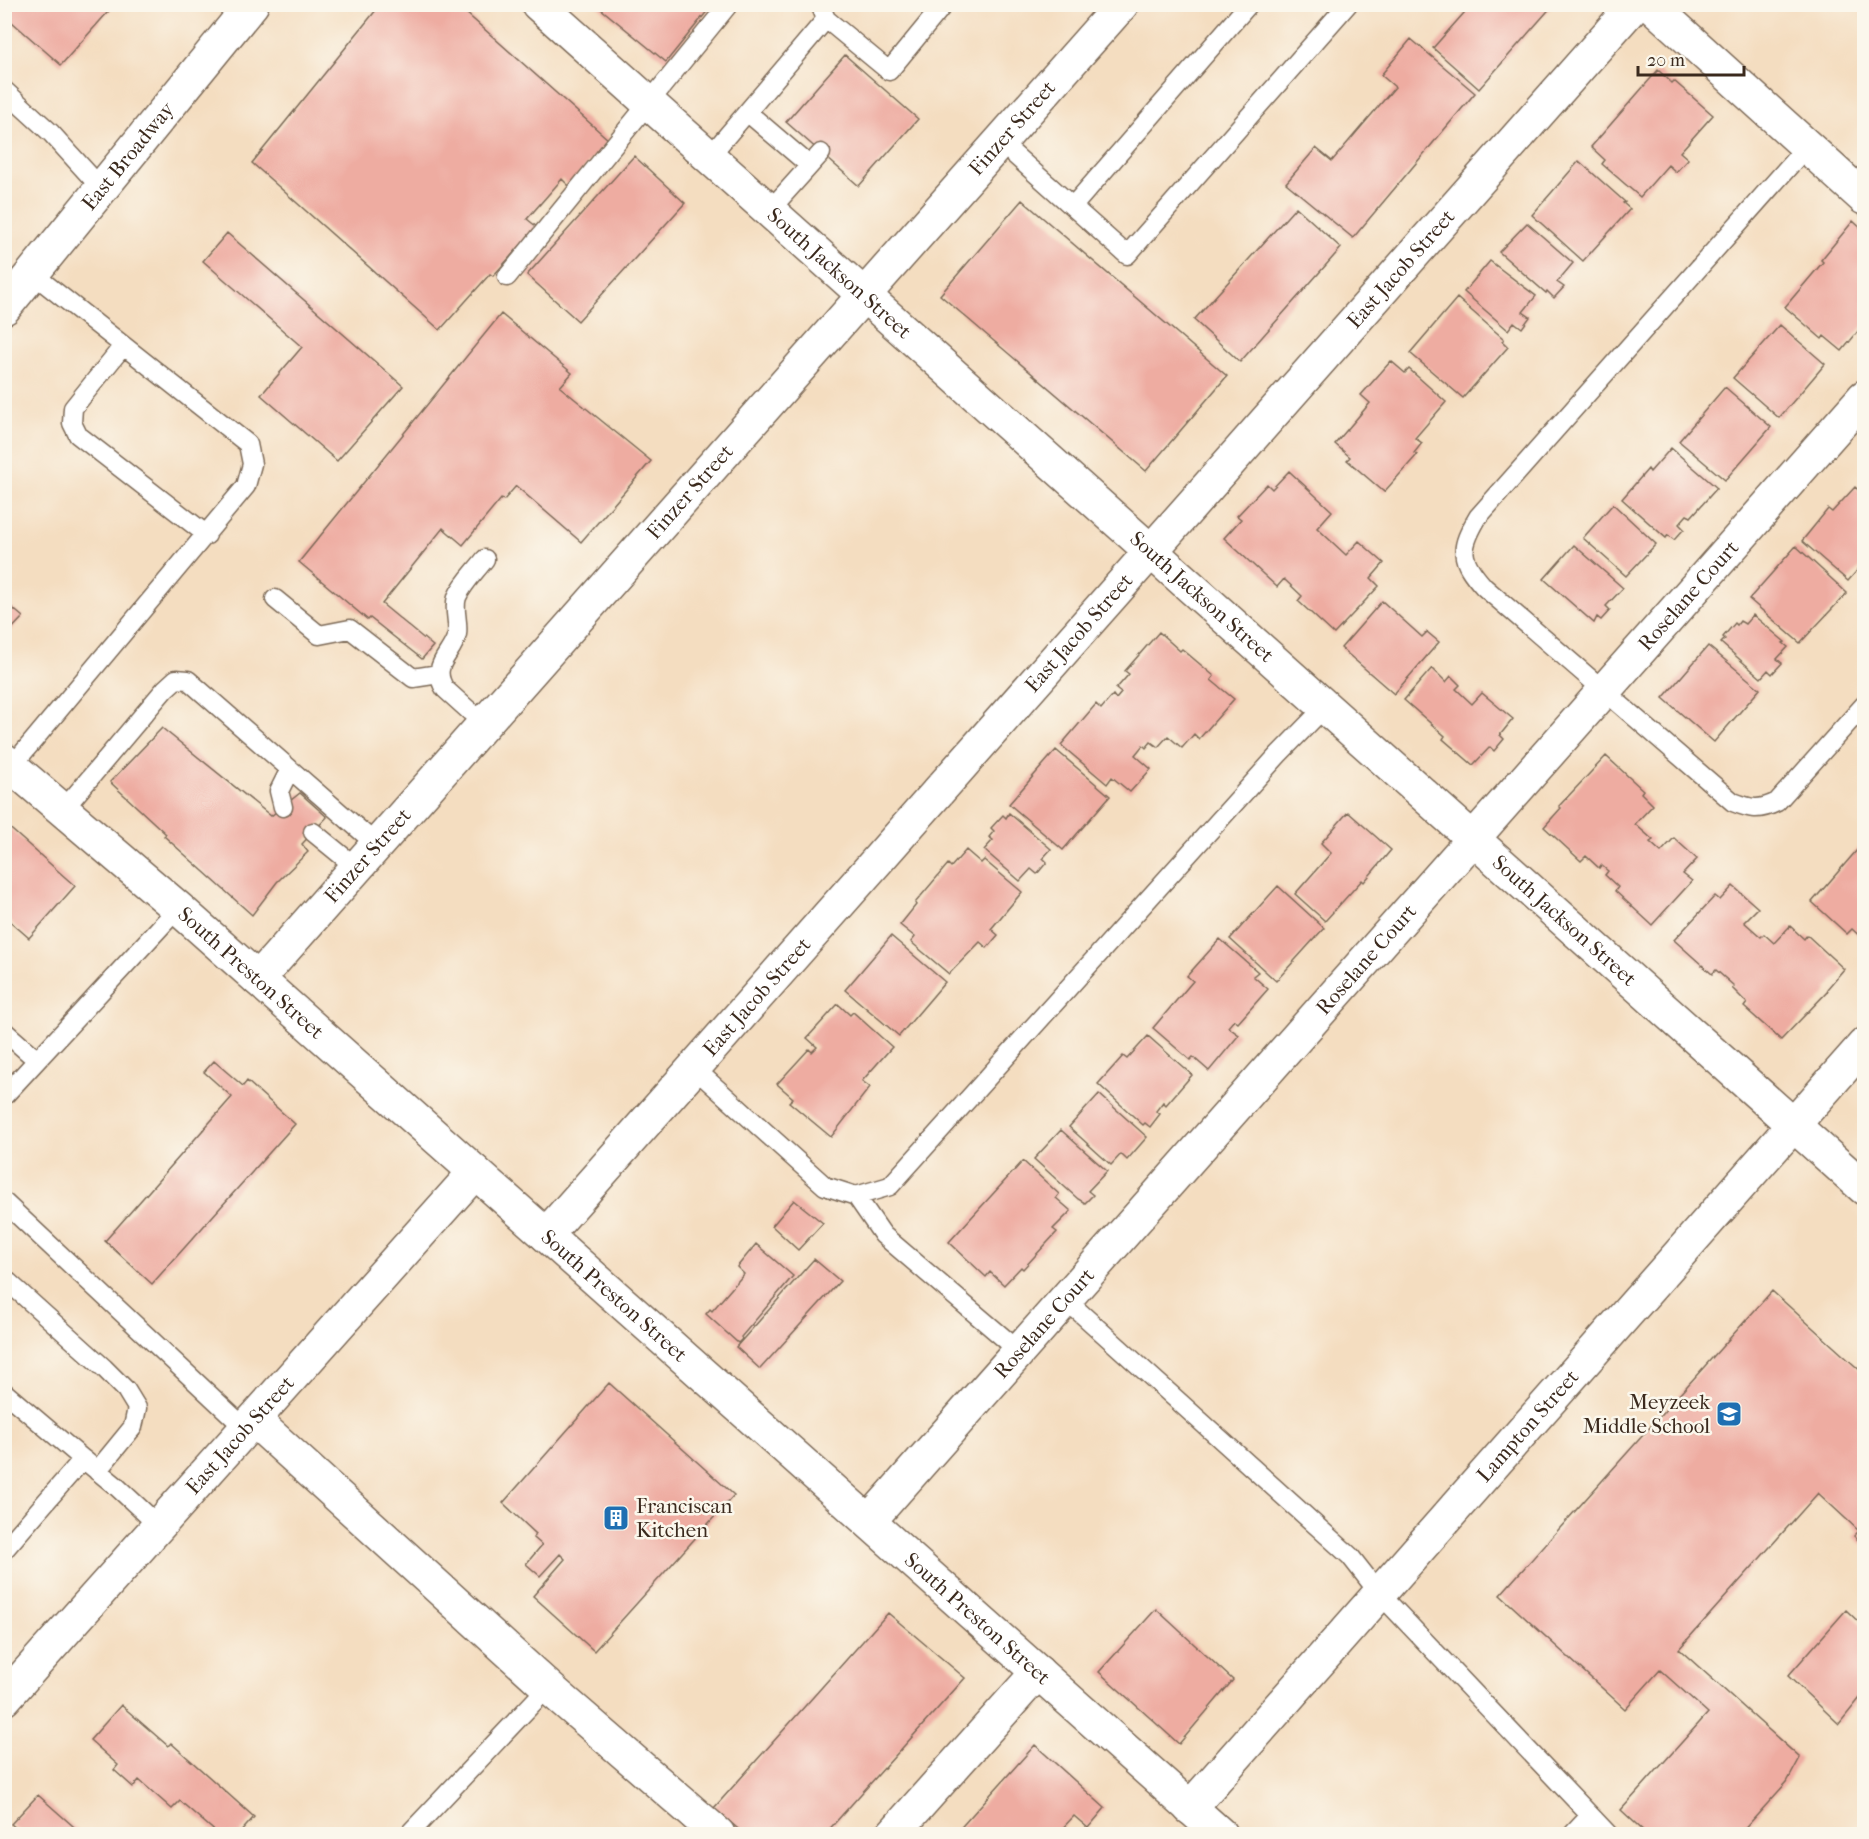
<svg xmlns="http://www.w3.org/2000/svg" width="1869" height="1839" font-family="'IM FELL French Canon',serif">
  <rect width="100%" height="100%" fill="#fbf7ec"/>
  <filter id="ink" filterUnits="userSpaceOnUse"><feTurbulence type="fractalNoise" baseFrequency=".0167" numOctaves="2"/><feDisplacementMap in="SourceGraphic" scale="12" xChannelSelector="R" yChannelSelector="G"/><feConvolveMatrix kernelMatrix="1 2 1 2 8 2 1 2 1" color-interpolation-filters="sRGB"/></filter>
  <filter id="wash" filterUnits="userSpaceOnUse"><feTurbulence type="fractalNoise" baseFrequency=".008" numOctaves="4" result="noise"/><feDisplacementMap in="SourceGraphic" scale="24" xChannelSelector="R" yChannelSelector="G"/><feGaussianBlur stdDeviation="1.35" result="paint"/><feColorMatrix in="noise" values="0 0 0 0 0 0 0 0 0 0 0 0 0 0 0 0 0 1.4 0 .05"/><feComposite in="paint" operator="in"/></filter>
  <g filter="url(#wash)">
    <rect width="100%" height="100%" fill="#f4ddc0"/>
    <g id="blocks">
      <path fill="#eeaca1" d="M4,4H115L61,65L4,15Z
        M381,4H456L609,140L569,186L562,179L527,219L537,227L493,276L490,274L440,330L252,163Z
        M595,4H713L666,62Z
        M1472,4H1554L1479,89L1433,48Z
        M1411,39L1475,93L1353,238L1286,183L1316,148L1332,161L1395,87L1381,75Z
        M845,55L918,119L859,186L786,122Z
        M1658,70L1672,83L1674,81L1713,115L1680,152L1688,159L1676,172L1668,165L1640,197L1602,164L1605,160L1591,147Z
        M634,156L685,203L578,321L527,275Z
        M1579,161L1625,202L1623,203L1630,209L1583,261L1532,215Z
        M1022,200L1227,376L1146,471L940,295Z
        M1296,207L1341,248L1240,362L1194,320Z
        M1853,221L1864,231V324L1842,351L1824,336L1822,339L1785,307L1823,262L1821,260Z
        M1527,223L1573,263L1557,282L1564,287L1554,298L1547,291L1546,293L1499,252Z
        M227,233L403,386L337,461L261,395L302,347L203,261Z
        M1490,261L1536,296L1523,312L1530,317L1522,328L1514,322L1508,330L1464,292Z
        M1457,298L1504,339L1502,341L1508,347L1463,398L1410,353Z
        M501,314L572,373L560,387L651,461L581,542L516,486L504,500L501,499L463,545L443,528L382,604L433,646L422,659L370,618L368,620L299,562Z
        M1780,325L1825,364L1779,418L1733,378Z
        M1391,361L1405,373L1409,369L1446,402L1415,438L1422,443L1414,453L1417,455L1384,492L1347,460L1350,457L1335,444L1370,403L1361,395Z
        M1725,387L1771,427L1725,480L1679,441Z
        M1671,448L1717,488L1691,517L1687,515L1679,524L1684,529L1674,540L1668,535L1666,538L1622,499L1648,469L1650,472Z
        M1289,471L1332,511L1317,528L1346,555L1359,541L1384,563L1371,578L1379,586L1334,634L1298,601L1302,596L1284,579L1277,587L1224,538L1241,519L1237,516L1267,484L1272,489Z
        M1855,487L1864,495V567L1862,565L1848,581L1802,541L1828,509L1832,512Z
        M1613,504L1656,544L1626,576L1583,538Z
        M1574,545L1623,588L1606,606L1610,610L1601,620L1597,617L1594,623L1544,579Z
        M1796,546L1847,593L1800,643L1749,599Z
        M4,601L23,617L4,637Z
        M1382,601L1422,637L1427,632L1439,642L1394,694L1341,648Z
        M1753,615L1785,642L1783,643L1788,647L1777,659L1782,663L1772,674L1768,670L1761,678L1721,643L1725,639L1723,637L1735,623L1737,625L1740,621L1745,624Z
        M1159,632L1180,651L1182,649L1214,676L1211,680L1234,699L1199,739L1194,734L1182,748L1168,736L1158,747L1151,742L1146,748L1143,745L1135,755L1151,769L1130,792L1112,777L1107,784L1061,745L1096,704L1101,709L1113,695L1116,699L1121,693L1116,689L1129,674L1125,671Z
        M1708,646L1760,689L1714,742L1663,698Z
        M1432,668L1446,682L1451,676L1460,685L1456,689L1472,704L1482,693L1513,719L1500,735L1504,739L1494,751L1490,747L1473,765L1443,739L1445,736L1404,700Z
        M162,728L271,816L300,793L327,817L302,844L308,852L277,882L252,915L164,836L166,834L110,782Z
        M1056,750L1110,796L1063,850L1009,804Z
        M1606,756L1643,790L1641,793L1653,805L1635,824L1653,840L1650,842L1661,852L1674,838L1697,859L1683,874L1692,881L1652,925L1615,891L1618,887L1605,875L1608,871L1601,865L1599,868L1586,856L1581,861L1544,827L1561,808L1559,806Z
        M1348,812L1391,850L1364,882L1362,880L1325,921L1295,894L1331,853L1321,843Z
        M1009,813L1051,849L1043,858L1047,862L1037,874L1031,869L1020,881L984,850L993,840L989,837L994,831L991,828L1003,815L1006,818Z
        M4,823L75,886L29,938L4,916Z
        M1864,842V940L1852,929L1847,934L1812,902Z
        M966,850L981,863L984,860L1022,892L991,929L998,935L987,948L980,942L949,974L911,942L915,937L900,925L916,905L915,903L948,864L951,867Z
        M1278,886L1324,928L1276,981L1230,939Z
        M1733,886L1758,908L1744,922L1761,937L1764,934L1774,943L1790,926L1804,939L1807,935L1844,969L1827,989L1828,991L1781,1040L1744,1007L1747,1003L1732,988L1734,986L1716,970L1712,974L1674,940L1715,896L1720,900Z
        M891,936L945,982L899,1036L845,990Z
        M1220,939L1258,972L1253,976L1268,989L1238,1023L1234,1020L1228,1027L1239,1035L1209,1071L1193,1057L1190,1060L1153,1028L1193,981L1187,976Z
        M838,1004L850,1015L853,1012L892,1047L862,1081L870,1087L831,1137L789,1102L793,1098L777,1084L809,1049L812,1052L817,1047L807,1038Z
        M1148,1036L1192,1075L1166,1105L1163,1102L1156,1111L1160,1114L1150,1127L1145,1123L1143,1125L1098,1084L1123,1056L1127,1059Z
        M214,1061L243,1086L247,1081L295,1124L152,1284L105,1241L232,1097L204,1072Z
        M1099,1094L1147,1137L1127,1160L1121,1154L1111,1165L1069,1127Z
        M1061,1130L1107,1171L1088,1191L1093,1195L1085,1203L1078,1199L1034,1159Z
        M1023,1161L1059,1194L1056,1198L1071,1211L1053,1229L1057,1232L1023,1269L1021,1267L1004,1285L990,1272L986,1277L949,1242Z
        M794,1200L823,1223L798,1250L772,1226Z
        M756,1244L793,1276L741,1337L742,1339L738,1343L706,1314L710,1309L712,1311L744,1274L737,1267Z
        M814,1259L840,1281L760,1369L736,1347Z
        M1772,1291L1864,1374V1546L1854,1536L1859,1531L1818,1493L1679,1649L1800,1758L1787,1782L1740,1834H1647L1621,1810L1708,1713L1660,1670L1625,1709L1500,1595Z
        M609,1383L734,1495L594,1651L533,1596L565,1559L560,1554L540,1576L526,1564L542,1545L534,1538L536,1534L503,1503Z
        M1156,1609L1233,1680L1179,1744L1099,1672Z
        M1846,1610L1864,1627V1693L1839,1724L1788,1676Z
        M888,1613L965,1678L825,1834H744L714,1808Z
        M121,1705L168,1746L171,1743L254,1817L239,1834H218L180,1801L172,1809L139,1780L133,1787L114,1770L118,1765L90,1740Z
        M1035,1745L1105,1808L1088,1828L1074,1816L1057,1834H955Z
        M38,1795L82,1834H23L11,1824Z"/>
    </g>
  </g>
  <g filter="url(#ink)">
    <use href="#blocks" fill-opacity="0" stroke="#7c6957" stroke-width="1.5"/>
    <g fill="none" stroke-linecap="round" stroke-linejoin="round">
      <g stroke="#7c6957" stroke-width="21">
        <path id="lane" d="M826,19L889,71L944,4
          M4,90L51,133L101,188
          M747,112L809,165
          M1000,142L1127,255L1348,4
          M1807,146L1478,517C1459,549 1459,559 1484,587L1733,802C1751,809 1759,811 1777,802L1864,705
          M709,157L826,19L820,4
          M1073,206L1249,4
          M769,211L821,153
          M507,277L729,4
          M123,346L73,408L72,423L78,435L207,535
          M275,599L319,635L350,629L413,678L439,674
          M484,724L445,689C429,664 453,655 457,634C459,622 453,609 457,597C463,583 476,571 485,559
          M12,766L246,486L252,464L248,444L33,274
          M283,807L279,791L290,769
          M63,810L165,689L176,679L188,680L377,845
          M313,832L357,868
          M4,1031L37,1060
          M694,1068L825,1186L856,1196L890,1186L1278,755L1325,707
          M4,1096L178,908
          M856,1196L883,1235L1019,1351
          M4,1202L246,1429
          M4,1278L104,1368L126,1390L137,1408L133,1427L97,1471
          M1065,1299L1350,1556L1379,1593L1608,1834
          M4,1392L83,1459
          M4,1550L83,1459L116,1486L159,1526
          M409,1834L548,1687
          M1573,1834L1589,1817"/>
      </g>
      <g stroke="#7c6957" stroke-width="36">
        <g id="street">
          <path d="M1650,4L1864,198"/>
          <path id="s1" d="M258,979L1122,4"/>
          <path id="s2" d="M546,1235L1635,4"/>
          <path d="M254,1420L548,1687L718,1834"/>
          <path id="s3" d="M869,1521L1864,397"/>
          <path id="s4" d="M4,1699L475,1172"/>
          <path id="s5" d="M1190,1808L1864,1045"/>
          <path d="M893,1834L1038,1672"/>
        </g>
      </g>
      <g stroke="#7c6957" stroke-width="36">
        <g id="primary">
          <path id="s6" d="M538,4L1864,1188"/>
          <path id="s7" d="M4,308L252,4"/>
          <path id="s8" d="M4,760L178,908L1220,1834"/>
        </g>
      </g>
      <use href="#lane" stroke="#fff" stroke-width="18"/>
      <use href="#street" stroke="#fff" stroke-width="33"/>
      <use href="#primary" stroke="#fff" stroke-width="33"/>
    </g>
  </g>
  <defs>
    <g id="school-square" transform="scale(1.35)"><rect x="-9" y="-9" width="18" height="18" rx="4" fill="#1f6fb2" stroke="#fbf7ec"/><path d="M0-5L7-2L0 1L-7-2ZM-4 1L0 2.5L4 1V4Q0 6-4 4Z" fill="#fff"/></g>
    <g id="building-square" transform="scale(1.35)"><rect x="-9" y="-9" width="18" height="18" rx="4" fill="#1f6fb2" stroke="#fbf7ec"/><path d="M-4-6H4V6H1V3H-1V6H-4ZM-2.5-4.3h1.7v1.8h-1.7ZM.8-4.3h1.7v1.8H.8ZM-2.5-1h1.7V.8h-1.7ZM.8-1h1.7V.8H.8Z" fill="#fff"/></g>
  </defs>
  <g fill-rule="evenodd">
    <use href="#school-square" x="1729" y="1414"/>
    <use href="#building-square" x="616" y="1518"/>
  </g>
  <g text-anchor="middle" stroke-width="5" stroke-linejoin="round" paint-order="stroke">
    <g font-size="21" fill="#3b2a1e" stroke="#fbf7ec">
      <text dy="7" stroke="none"><textPath href="#s1" startOffset="1137">Finzer Street</textPath></text>
      <text dy="7" stroke="none"><textPath href="#s7" startOffset="196">East Broadway</textPath></text>
      <text dy="7" stroke="none"><textPath href="#s2" startOffset="1290">East Jacob Street</textPath></text>
      <text dy="7" stroke="none"><textPath href="#s6" startOffset="404">South Jackson Street</textPath></text>
      <text dy="7" stroke="none"><textPath href="#s1" startOffset="651">Finzer Street</textPath></text>
      <text dy="7" stroke="none"><textPath href="#s3" startOffset="1236">Roselane Court</textPath></text>
      <text dy="7" stroke="none"><textPath href="#s6" startOffset="890">South Jackson Street</textPath></text>
      <text dy="7" stroke="none"><textPath href="#s2" startOffset="804">East Jacob Street</textPath></text>
      <text dy="7" stroke="none"><textPath href="#s1" startOffset="165">Finzer Street</textPath></text>
      <text dy="7" stroke="none"><textPath href="#s6" startOffset="1376">South Jackson Street</textPath></text>
      <text dy="7" stroke="none"><textPath href="#s3" startOffset="750">Roselane Court</textPath></text>
      <text dy="7" stroke="none"><textPath href="#s8" startOffset="326">South Preston Street</textPath></text>
      <text dy="7" stroke="none"><textPath href="#s2" startOffset="318">East Jacob Street</textPath></text>
      <text dy="7" stroke="none"><textPath href="#s8" startOffset="812">South Preston Street</textPath></text>
      <text dy="7" stroke="none"><textPath href="#s3" startOffset="264">Roselane Court</textPath></text>
      <text dy="7" stroke="none"><textPath href="#s5" startOffset="510">Lampton Street</textPath></text>
      <text dy="7" stroke="none"><textPath href="#s4" startOffset="354">East Jacob Street</textPath></text>
      <text dy="7" stroke="none"><textPath href="#s8" startOffset="1298">South Preston Street</textPath></text>
    </g>
    <g font-size="21" fill="#3b2a1e" stroke="#fbf7ec" text-anchor="end">
      <text x="1710" y="1409">Meyzeek<tspan x="1710" dy="24">Middle School</tspan></text>
      <text x="636" y="1513" text-anchor="start">Franciscan<tspan x="636" dy="24">Kitchen</tspan></text>
    </g>
  </g>
  <rect width="1869" height="1839" fill="none" stroke="#fbf7ec" stroke-width="24"/>
  <path d="M1638 66v9h106v-9" fill="none" stroke="#3b2a1e" stroke-width="3"/>
  <text x="1647" y="66" font-size="18" fill="#3b2a1e" stroke="#fbf7ec" stroke-width="4.5" paint-order="stroke">20 m</text>
</svg>
